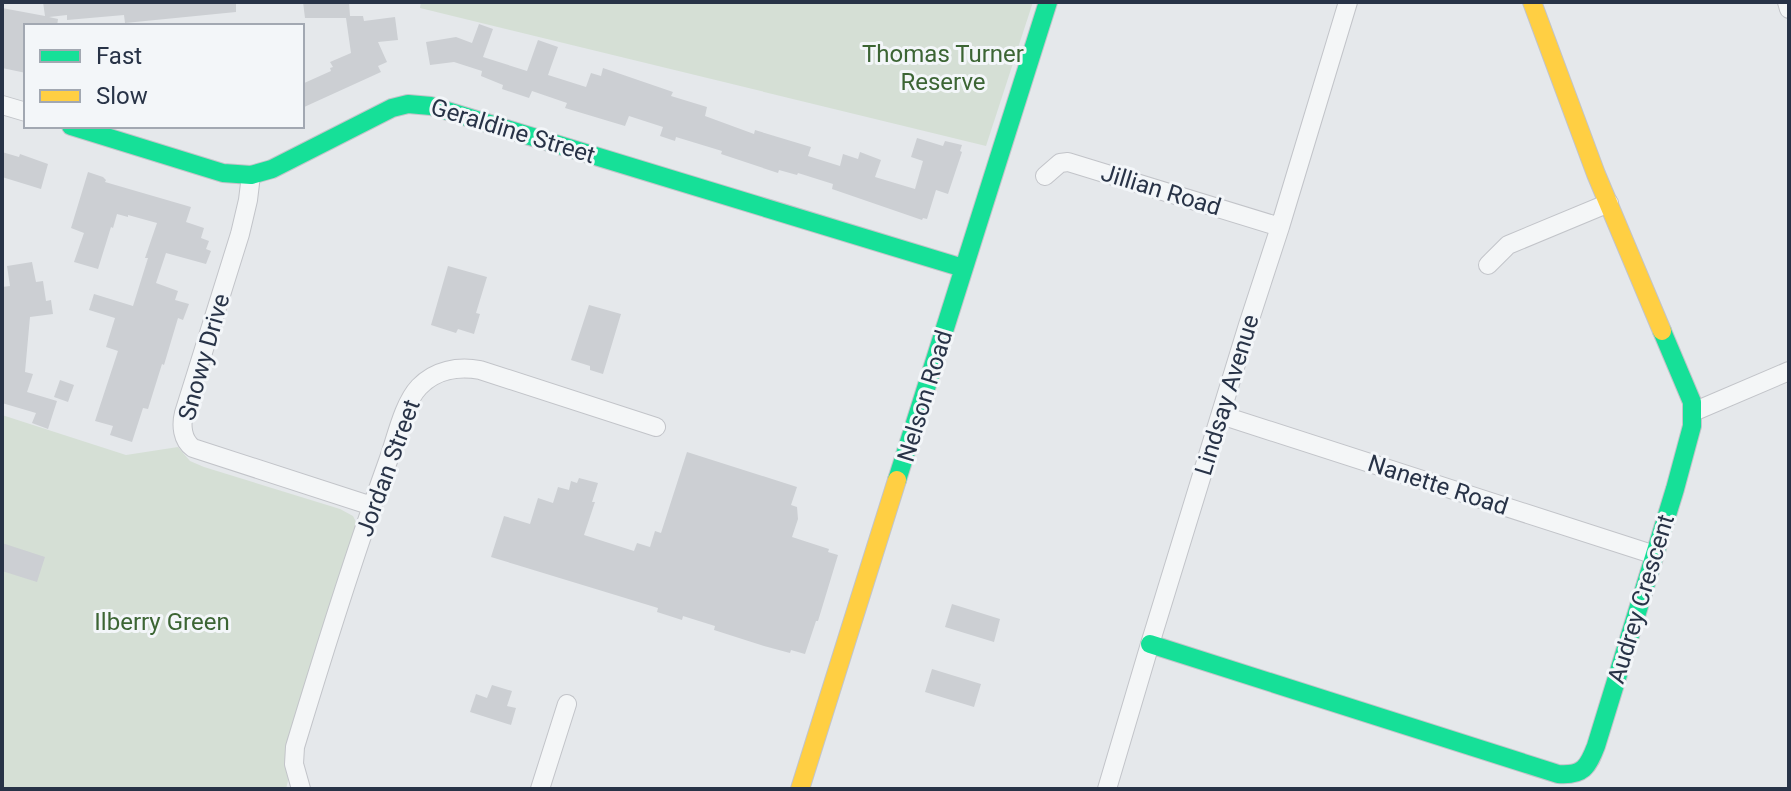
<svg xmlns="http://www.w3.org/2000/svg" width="1791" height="791" font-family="Roboto,sans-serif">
  <rect width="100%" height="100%" fill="#e5e8eb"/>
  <path fill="#d5dfd5" d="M421,2H1033L986,146L420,8Z
    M2,415L126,455L178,447L190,461L204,467L340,509L353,516L358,526L287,761L288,781L286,789H2Z"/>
  <path fill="#cccfd3" d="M43,2H236V12L125,23L124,15L67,20V15L49,17L58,19L57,26H26V73L2,68V8L45,16Z
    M303,2H349L350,16H363L364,21L395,17L398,40L378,42L387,62L378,66L381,72L302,108V84L331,71L330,68L333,67L330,62L351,53L346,18H305Z
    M479,24L493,29L483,57L527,71L538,40L558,47L548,75L586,87L591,73L601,76L603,68L673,92L671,96L707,107L705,116L754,134L755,130L811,147L808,156L840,166L843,154L858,159L860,152L881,160L875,177L915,189L923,161L911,157L917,138L943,146L945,141L962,145L960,151L962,152L948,194L936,190L927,219L923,218L922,220L832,189L833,184L798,173L797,175L779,170L778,173L721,154L722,151L676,137L675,141L660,136L663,127L629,116L625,126L565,108L567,103L532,91L529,98L502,89L503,85L481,76L482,71L454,62L430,65L426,42L456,37L472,43Z
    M2,152L19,157L20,154L48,164L41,189L2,177Z
    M88,172L103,177L106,180L105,182L191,207L186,222L204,228L201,238L209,241L206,249L211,251L206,264L166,253L156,283L178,291L175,300L189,304L183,320L178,318L164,365L162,364L148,409L143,408L132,442L110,435L113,426L95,421L118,351L106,347L115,318L89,310L94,294L133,306L148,258H145L157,223L128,215V217L117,214L113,228L111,227L98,269L74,262L84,233L71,228Z
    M32,262L36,282L43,281L46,301L51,300L53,314L30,317L25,372L33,374L27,392L57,401L48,429L32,423L36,413L2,403V287L10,286L7,266Z
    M448,266L487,277L476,313L480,314L474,334L458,329L456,333L431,325Z
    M589,305L621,314L603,374L590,370V366L571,360Z
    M60,380L74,385L68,402L54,397Z
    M687,452L797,487L791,505L797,507L798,519L792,537L829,549L828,552L838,555L818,621H816L805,654L791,650L790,653L764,646L714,630L715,626L683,616L682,620L657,612L658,608L491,557L504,516L530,524L538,498L553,503L558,487L569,490L571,481L577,483L579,478L598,483L592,502H595L584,535L634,551L637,543L650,547L655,531L661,533Z
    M2,543L45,557L37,582L2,571Z
    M952,604L1000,619L994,642L945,627Z
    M932,669L981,684L974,707L925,692Z
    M492,685L512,691L507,706L516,708L511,725L470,712L476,694L487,698Z"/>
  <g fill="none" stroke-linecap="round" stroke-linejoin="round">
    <g stroke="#c2c4c9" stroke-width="20">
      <path id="street" d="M1787,2L1789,9
        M2,105L26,112
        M251,175L248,200L240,234L184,413C181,425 182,440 193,448L372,506
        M1045,176L1060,163L1068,162L1280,227
        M1488,265L1508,245L1609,203
        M1693,412L1789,371
        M1221,415L1655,555
        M301,789L294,764L295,747C324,651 354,555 388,461C396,439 403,404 419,387C435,370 458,366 480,370L656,427
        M540,789L567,704
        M1107,789L1150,644L1248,325L1280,227L1348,2"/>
    </g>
    <g stroke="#c2c4c9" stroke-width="20">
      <path id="fast" d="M71,126L223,173L251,175L272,169L392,108L408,104L431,106L963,268
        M897,480L1048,2
        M1150,644L1558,774C1583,776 1588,767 1596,746L1675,489L1692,426V402L1662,331"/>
    </g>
    <g stroke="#c2c4c9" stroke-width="20">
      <path id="slow" d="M1532,2L1596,174L1662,331
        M800,789L897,480"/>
    </g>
    <use href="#street" stroke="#f4f6f7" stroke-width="18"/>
    <use href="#fast" stroke="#16e098" stroke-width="18"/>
    <use href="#slow" stroke="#ffcf43" stroke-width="18"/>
  </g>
  <g text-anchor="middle" stroke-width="6" stroke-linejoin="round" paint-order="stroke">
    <g font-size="24" fill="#3c6534" stroke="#f3f6f9">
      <text x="943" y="62">Thomas Turner<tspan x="943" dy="28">Reserve</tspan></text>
      <text x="162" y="630">Ilberry Green</text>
    </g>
    <g font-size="24" fill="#283347" stroke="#f3f6f9">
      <text transform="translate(513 131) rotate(17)" y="8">Geraldine Street</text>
      <text transform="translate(1161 190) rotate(17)" y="8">Jillian Road</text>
      <text transform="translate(204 357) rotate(-74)" y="8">Snowy Drive</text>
      <text transform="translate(1227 395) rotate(-73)" y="8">Lindsay Avenue</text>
      <text transform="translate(925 396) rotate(-73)" y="8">Nelson Road</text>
      <text transform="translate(388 468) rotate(-70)" y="8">Jordan Street</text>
      <text transform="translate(1438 485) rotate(18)" y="8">Nanette Road</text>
      <text transform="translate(1641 599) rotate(-73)" y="8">Audrey Crescent</text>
    </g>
  </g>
  <rect width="1791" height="791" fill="none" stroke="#283347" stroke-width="8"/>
  <rect x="24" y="24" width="280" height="104" fill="#f3f6f9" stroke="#a2a8b2" stroke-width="2"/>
  <rect x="40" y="50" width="40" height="12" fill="#16e098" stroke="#a2a8b2" stroke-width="2"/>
  <text x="96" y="64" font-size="24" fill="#283347">Fast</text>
  <rect x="40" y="90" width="40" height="12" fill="#ffcf43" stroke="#a2a8b2" stroke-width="2"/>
  <text x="96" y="104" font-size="24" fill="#283347">Slow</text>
</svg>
